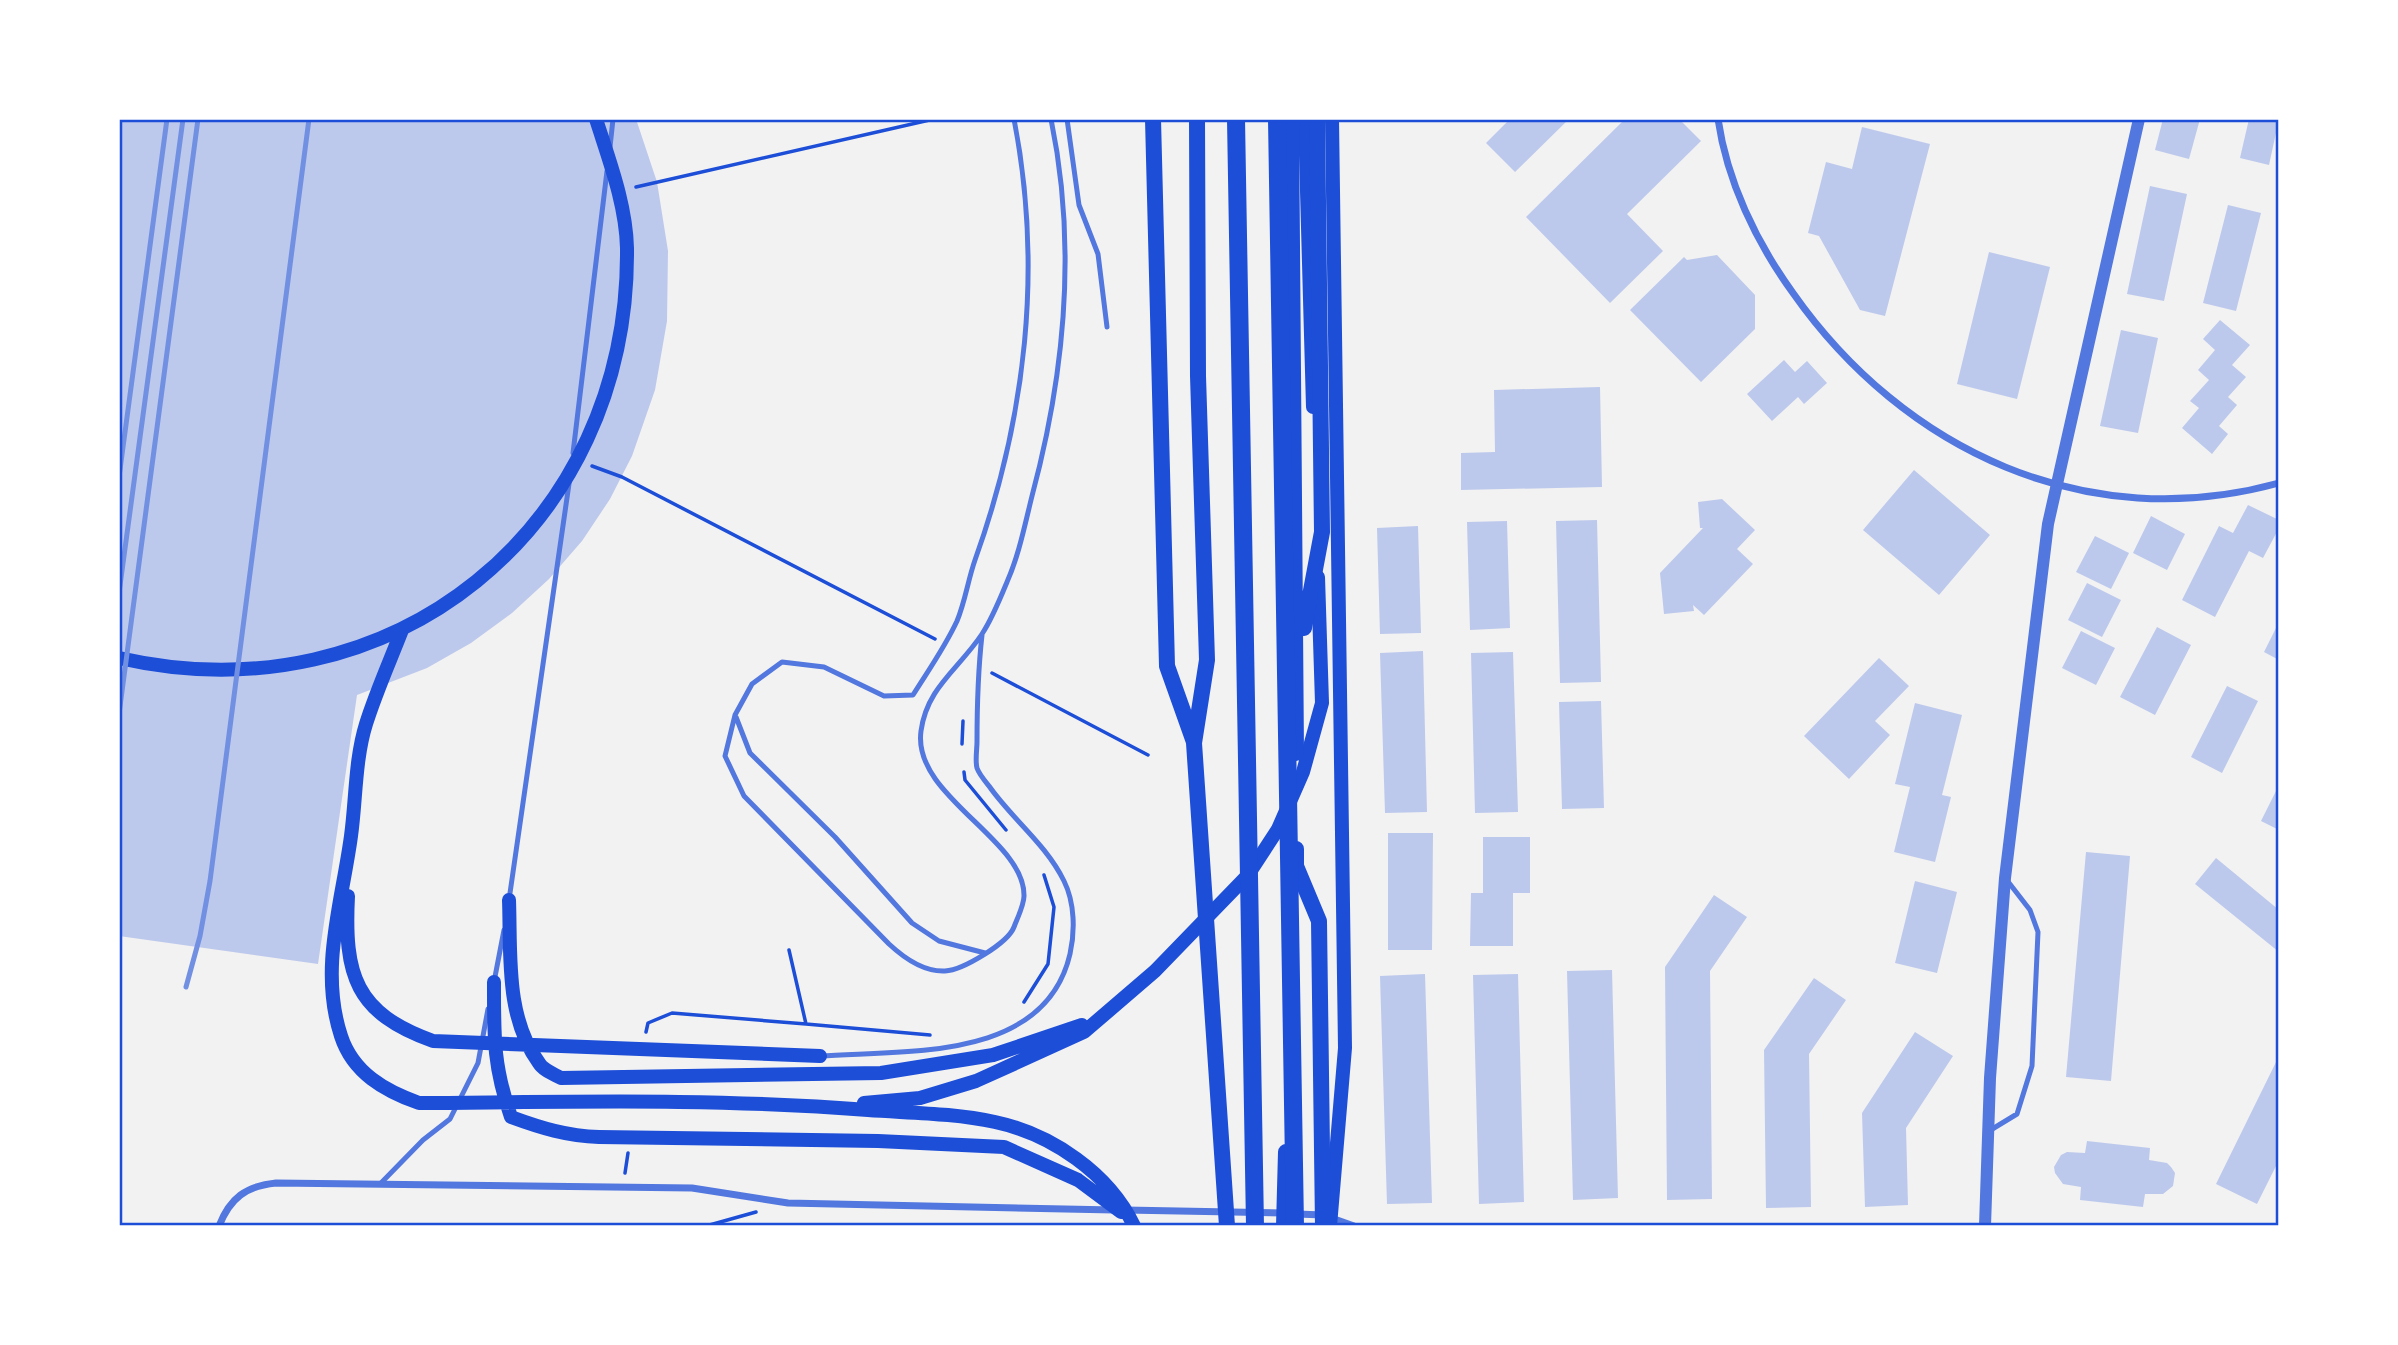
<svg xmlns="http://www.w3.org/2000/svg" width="2398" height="1345" font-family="'Open Sans',sans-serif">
  <rect width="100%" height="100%" fill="#f2f2f2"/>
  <path fill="#bdc9ec" d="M119,119H636L657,182L668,251L667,321L655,390L632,456L610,499L582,541L549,579L512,613L471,643L427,668L357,695L318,964L119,936Z
    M1510,119H1569L1515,172L1486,143Z
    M1625,119H1679L1701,141L1627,214L1663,251L1610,303L1526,217Z
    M2163,119H2200L2189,159L2155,150Z
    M2249,119H2279L2269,165L2240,158Z
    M1862,127L1930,144L1885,316L1860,310L1819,236L1808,233L1826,162L1852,169Z
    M2150,186L2187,194L2164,301L2127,294Z
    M2228,205L2261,213L2236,311L2203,303Z
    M1989,252L2050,267L2017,399L1957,384Z
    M1717,255L1755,295V329L1701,382L1630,310L1684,257L1687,260Z
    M2220,320L2250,345L2232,365L2246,377L2228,397L2237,405L2219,426L2228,434L2212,454L2182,428L2199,408L2190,401L2209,380L2198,370L2215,350L2203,339Z
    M2121,330L2158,338L2138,433L2100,426Z
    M1784,360L1795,372L1807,361L1827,383L1804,404L1798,397L1772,421L1747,394Z
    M1600,387L1602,487L1461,490V453L1495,452L1494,390Z
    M1914,470L1990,535L1939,595L1863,530Z
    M1722,499L1755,530L1737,549L1753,564L1704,615L1693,605L1694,611L1664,614L1660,573L1703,528H1700L1698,502Z
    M2248,505L2279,520V528L2263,558L2249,551L2215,617L2182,600L2219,526L2233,533Z
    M2151,516L2185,534L2167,570L2133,553Z
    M1597,520L1601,682L1560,683L1556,521Z
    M1507,521L1510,628L1470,630L1467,522Z
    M1418,526L1421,633L1380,634L1377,528Z
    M2095,536L2129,553L2111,589L2076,572Z
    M2087,583L2121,600L2102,637L2068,620Z
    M2279,622V660L2264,652Z
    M2157,627L2191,645L2155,715L2120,697Z
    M2081,631L2115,648L2096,685L2062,668Z
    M1423,651L1427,812L1385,813L1380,653Z
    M1513,652L1518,812L1475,813L1471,653Z
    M1879,658L1909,686L1875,721L1890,735L1849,779L1804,736Z
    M2227,686L2258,701L2222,773L2191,757Z
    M1601,701L1604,808L1562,809L1559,702Z
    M1915,703L1962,715L1942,795L1951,797L1935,862L1894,852L1910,787L1895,784Z
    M2279,785V830L2261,821Z
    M1388,833H1433L1432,950H1388Z
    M1483,837H1530V893H1513V946H1470L1471,893H1483Z
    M2086,852L2130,856L2111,1081L2066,1077Z
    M2216,858L2279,910V952L2195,884Z
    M1915,881L1957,892L1937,973L1895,963Z
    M1714,895L1747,917L1710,971L1712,1199L1667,1200L1665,967Z
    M1612,970L1618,1198L1573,1200L1567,971Z
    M1425,974L1432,1203L1387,1204L1380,976Z
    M1518,974L1524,1202L1479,1204L1473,975Z
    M1814,978L1846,1000L1809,1054L1811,1207L1766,1208L1764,1050Z
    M1915,1032L1953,1056L1906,1128L1908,1205L1865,1207L1862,1113Z
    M2279,1056V1160L2257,1204L2216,1184Z
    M2087,1141L2150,1148L2149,1160L2167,1163L2171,1167L2175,1173L2173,1186L2163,1194H2145L2143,1207L2080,1200L2081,1187L2063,1184L2055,1173L2054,1167L2061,1155L2067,1152L2085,1153Z"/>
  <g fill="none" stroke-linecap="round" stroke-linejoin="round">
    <path stroke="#1d4ed8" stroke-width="3.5" d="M636,187L934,119
      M592,466L622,477L935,639
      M992,673L1148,755
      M962,744L963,721
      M964,772L965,780L1006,830
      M1024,1002L1048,964L1054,907L1044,875
      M806,1024L930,1035
      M646,1032L648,1023L672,1013L806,1024L789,950
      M625,1173L628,1153
      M259,1226H706L756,1212"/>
    <path stroke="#5277de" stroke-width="5" d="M1014,119C1043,268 1026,418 975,560C968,580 965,602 957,621C945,647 928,671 913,695L884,696L824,667L782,662L752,684L735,715L725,756L744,796L889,944C904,958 924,972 945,971C963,970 1008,943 1014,927C1017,919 1024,905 1024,896C1025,839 912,796 921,731C927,687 959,669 982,634C992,619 1000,599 1007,582C1019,555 1025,524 1032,496C1065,373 1077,245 1051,119
      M1067,119L1079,205L1098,254L1107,327
      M610,147L613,119
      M573,453L607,171
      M736,717L750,753L835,837L912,923L939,941L985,953
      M509,900L570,477
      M494,982L504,930
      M820,1056C906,1050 1045,1062 1070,954C1075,932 1075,903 1064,881C1046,844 1012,819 989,786C985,781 979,774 977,768C975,761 977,749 977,742C977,706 978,671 982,635
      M1989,1131L2017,1114L2032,1066L2038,932L2030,910L2006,879
      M380,1184L423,1140L450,1119L478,1063L488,1009"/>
    <path stroke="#5277de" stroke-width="7" d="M1718,119C1727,181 1756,242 1793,293C1904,451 2087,536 2279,483
      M1125,1210L1285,1213
      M1297,1214L1323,1215L1354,1226
      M219,1226C230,1198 246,1186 276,1183L692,1188L788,1203L1114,1210"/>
    <path stroke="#5277de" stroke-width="12" d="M1985,1226L1990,1078L2005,878L2048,524L2139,119"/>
    <path stroke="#1d4ed8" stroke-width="14" d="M1305,119L1313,407
      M402,630C390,661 376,692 366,724C355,759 356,800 351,836C342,903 319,969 341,1036C353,1073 385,1091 419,1103C568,1102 719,1098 868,1110C910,1113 954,1113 995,1122C1051,1134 1109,1173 1134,1226
      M119,658C392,720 630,528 627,248C626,204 609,160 596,119
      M348,896C344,975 355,1013 433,1041L820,1056
      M509,900C511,954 505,1017 539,1063C543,1070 554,1074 561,1078L881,1073L993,1055L1082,1025
      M494,982C494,1036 493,1065 511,1117C541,1128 567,1136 599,1137L878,1141L1004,1147L1078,1180L1121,1212
      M864,1103L920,1098L976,1081L1084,1032L1155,971L1248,875L1278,829L1303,772L1322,703L1318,577
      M1330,1226L1345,1048L1332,119"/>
    <path stroke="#1d4ed8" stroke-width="16" d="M1153,119L1167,666L1194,742
      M1197,119L1198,376L1207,660L1194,743L1227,1226
      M1291,119L1296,753
      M1304,628L1322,532L1317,119
      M1296,849V866L1319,921L1323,1226
      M1284,1226L1286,1152"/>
    <path stroke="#1d4ed8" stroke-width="18" d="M1236,119L1255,1226
      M1277,119L1295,1226"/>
    <path stroke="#7290e2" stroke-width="5" d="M119,477L167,119
      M119,593L183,119
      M119,714L198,119
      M186,987L200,936L210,881L309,119"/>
  </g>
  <rect width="2398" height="1345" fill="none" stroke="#ffffff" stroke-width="242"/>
  <rect x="121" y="121" width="2156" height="1103" fill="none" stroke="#1d4ed8" stroke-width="2.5"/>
</svg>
